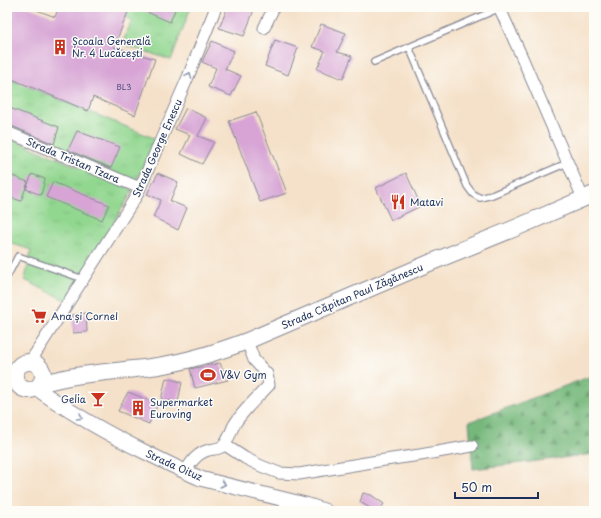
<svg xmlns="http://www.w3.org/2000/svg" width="601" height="518" font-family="'Playpen Sans',sans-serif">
  <defs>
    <pattern id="grass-tufts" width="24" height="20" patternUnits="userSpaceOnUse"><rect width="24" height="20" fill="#92d790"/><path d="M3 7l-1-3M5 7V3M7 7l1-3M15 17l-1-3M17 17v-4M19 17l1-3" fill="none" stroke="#7db97f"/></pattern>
    <pattern id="forest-firs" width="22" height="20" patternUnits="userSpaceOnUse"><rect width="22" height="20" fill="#75b87a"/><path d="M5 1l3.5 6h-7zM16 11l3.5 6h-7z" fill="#5f9667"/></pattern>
  </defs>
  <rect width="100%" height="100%" fill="#fdfcf7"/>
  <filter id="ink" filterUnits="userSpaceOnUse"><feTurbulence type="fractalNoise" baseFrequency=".025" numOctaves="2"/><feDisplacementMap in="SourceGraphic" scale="8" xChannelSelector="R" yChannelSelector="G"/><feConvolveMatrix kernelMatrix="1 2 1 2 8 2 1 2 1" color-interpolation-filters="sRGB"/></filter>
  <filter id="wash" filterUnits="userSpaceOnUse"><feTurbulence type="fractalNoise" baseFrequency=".012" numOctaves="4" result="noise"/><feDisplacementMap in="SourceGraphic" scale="16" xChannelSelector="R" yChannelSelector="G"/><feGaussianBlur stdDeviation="0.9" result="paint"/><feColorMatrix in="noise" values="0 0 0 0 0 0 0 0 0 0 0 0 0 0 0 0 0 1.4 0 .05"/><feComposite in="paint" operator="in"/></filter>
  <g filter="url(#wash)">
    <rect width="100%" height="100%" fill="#f5e1c9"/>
    <path fill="url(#grass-tufts)" stroke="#568377" d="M99,7H191L171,60L122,44L132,20Z
      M7,78L156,139L136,182L7,127Z
      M7,137L133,190L67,301L25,280L31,250L7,242Z"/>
    <path fill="url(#forest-firs)" stroke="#48746c" d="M594,375V454L473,469L469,422Z"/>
    <g id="blocks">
      <path fill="#d7a4d5" d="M7,7H29L55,17L59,7H130L114,47L155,59L135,115L93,97L88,111L7,77Z
        M135,7H176L170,22Z
        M228,7H255L244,36L219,28Z
        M321,24L346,33L337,52L352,56L343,79L317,69L325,51L312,47Z
        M275,40L298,48L288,75L265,66Z
        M212,41L234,51L225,69L241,76L231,96L208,87L216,68L202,62Z
        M7,107L59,127L54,144L7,124Z
        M186,108L207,118L198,136L214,142L202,164L181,154L190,135L175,129Z
        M256,112L287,193L260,202L229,121Z
        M77,131L120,147L111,168L68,150Z
        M158,173L178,182L170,201L187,208L178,230L153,217L161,200L147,194Z
        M406,173L421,206L391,220L376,188Z
        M7,174L28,182L21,201L7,196Z
        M32,174L45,179L41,195L26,189Z
        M53,182L109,205L102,220L46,197Z
        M86,313L87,332L73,333L72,315Z
        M220,363L228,380L195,388L190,369Z
        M166,378L182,382L178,402L161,400Z
        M128,392L158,404L149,424L118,411Z
        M363,493L371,495L384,504L379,511H375L360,502Z"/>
    </g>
  </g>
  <g filter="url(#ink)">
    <use href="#blocks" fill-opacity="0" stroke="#888894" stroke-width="1"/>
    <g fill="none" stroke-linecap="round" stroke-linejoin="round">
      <g stroke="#888894" stroke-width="8">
        <path id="service" d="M409,47L467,186L473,194L480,198L492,195L567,163
          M374,62L500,8
          M7,277L18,256L83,279"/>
      </g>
      <g stroke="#888894" stroke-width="13">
        <path id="minor" d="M499,7L521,55L583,198
          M264,28L274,7
          M7,132L140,188
          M30,362L137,195L188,77L216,7
          M225,445L245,458L261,466L279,473L299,474L378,461L420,455L472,446
          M185,472C191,462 197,453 209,450C214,449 219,449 223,446C227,443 231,432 233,427C240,413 258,397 269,385L267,374L254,360L247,341"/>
      </g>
      <g stroke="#888894" stroke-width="16">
        <path id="tertiary" d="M36,388C71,413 108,434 147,453C165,462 183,471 202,479L307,505L325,511"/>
      </g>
      <g stroke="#888894" stroke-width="18">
        <path id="secondary" d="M15 376a14 14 0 1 1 28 0a14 14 0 1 1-28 0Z
          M40,384C79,372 119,372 158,366C189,361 218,352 247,341L427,264L513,229L594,194"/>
      </g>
      <use href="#service" stroke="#fff" stroke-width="5.5"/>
      <use href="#minor" stroke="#fff" stroke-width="11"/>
      <use href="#tertiary" stroke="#fff" stroke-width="14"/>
      <use href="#secondary" stroke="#fff" stroke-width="16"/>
    </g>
    <defs><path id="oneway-chevron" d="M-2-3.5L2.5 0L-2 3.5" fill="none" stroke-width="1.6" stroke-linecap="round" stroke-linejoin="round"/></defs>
    <g stroke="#8d97ae">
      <use href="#oneway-chevron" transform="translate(189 75) rotate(-67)"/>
      <use href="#oneway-chevron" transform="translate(80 417) rotate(30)"/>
      <use href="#oneway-chevron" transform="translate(223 484) rotate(14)"/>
    </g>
  </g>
  <defs>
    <g id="building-bare" transform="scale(1.2)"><path d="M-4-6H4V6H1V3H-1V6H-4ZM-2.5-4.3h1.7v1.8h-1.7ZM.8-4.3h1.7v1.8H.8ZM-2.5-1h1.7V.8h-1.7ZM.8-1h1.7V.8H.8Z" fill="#c8321e" stroke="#fdfcf7" stroke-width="2.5" paint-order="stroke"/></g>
    <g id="restaurant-bare" transform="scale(1.2)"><path d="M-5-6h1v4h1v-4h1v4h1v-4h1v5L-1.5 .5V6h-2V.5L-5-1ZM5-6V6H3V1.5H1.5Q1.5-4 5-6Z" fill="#c8321e" stroke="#fdfcf7" stroke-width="2.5" paint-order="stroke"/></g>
    <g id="supermarket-bare" transform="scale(1.2)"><path d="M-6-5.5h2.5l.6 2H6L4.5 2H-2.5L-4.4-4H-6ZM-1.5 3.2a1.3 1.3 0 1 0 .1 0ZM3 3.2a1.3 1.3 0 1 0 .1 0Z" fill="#c8321e" stroke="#fdfcf7" stroke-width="2.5" paint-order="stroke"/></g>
    <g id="stadium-bare" transform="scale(1.2)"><path d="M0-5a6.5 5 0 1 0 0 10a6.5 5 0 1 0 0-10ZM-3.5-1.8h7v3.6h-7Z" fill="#c8321e" stroke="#fdfcf7" stroke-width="2.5" paint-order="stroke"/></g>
    <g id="bar-bare" transform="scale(1.2)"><path d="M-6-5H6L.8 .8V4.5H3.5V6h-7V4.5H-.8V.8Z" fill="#c8321e" stroke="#fdfcf7" stroke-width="2.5" paint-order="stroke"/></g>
  </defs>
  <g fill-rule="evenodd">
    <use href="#building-bare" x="60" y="47"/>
    <use href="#restaurant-bare" x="398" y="202"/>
    <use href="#supermarket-bare" x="39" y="316"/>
    <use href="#stadium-bare" x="208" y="375"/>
    <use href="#bar-bare" x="98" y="399"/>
    <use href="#building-bare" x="138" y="408"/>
  </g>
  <g text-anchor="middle" stroke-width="3" stroke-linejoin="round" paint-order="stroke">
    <g font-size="8" fill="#4a4c7c">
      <text x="124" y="90">BL3</text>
    </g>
    <g font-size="10" fill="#1b2f5e" stroke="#fdfcf7" text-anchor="start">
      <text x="72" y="45">Școala Generală<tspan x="72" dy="12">Nr. 4 Lucăcești</tspan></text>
      <text x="410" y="206">Matavi</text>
      <text x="51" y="320">Ana și Cornel</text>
      <text x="220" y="379">V&amp;V Gym</text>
      <text x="86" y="403" text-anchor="end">Gelia</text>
      <text x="150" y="406">Supermarket<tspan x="150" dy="12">Euroving</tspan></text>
    </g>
    <g font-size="10" fill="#1b2f5e" stroke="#fdfcf7">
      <text transform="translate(157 148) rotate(-66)" y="4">Strada George Enescu</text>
      <text transform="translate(73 160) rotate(23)" y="4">Strada Tristan Tzara</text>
      <text transform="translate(352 296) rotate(-23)" y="4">Strada Căpitan Paul Zăgănescu</text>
      <text transform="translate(174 465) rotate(24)" y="4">Strada Oituz</text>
    </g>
  </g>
  <rect width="601" height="518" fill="none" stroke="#fdfcf7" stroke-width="24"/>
  <path d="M455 492v6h83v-6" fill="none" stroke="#1b2f5e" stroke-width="2"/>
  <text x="461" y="492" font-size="12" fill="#1b2f5e" stroke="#fdfcf7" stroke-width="3" paint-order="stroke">50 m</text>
</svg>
